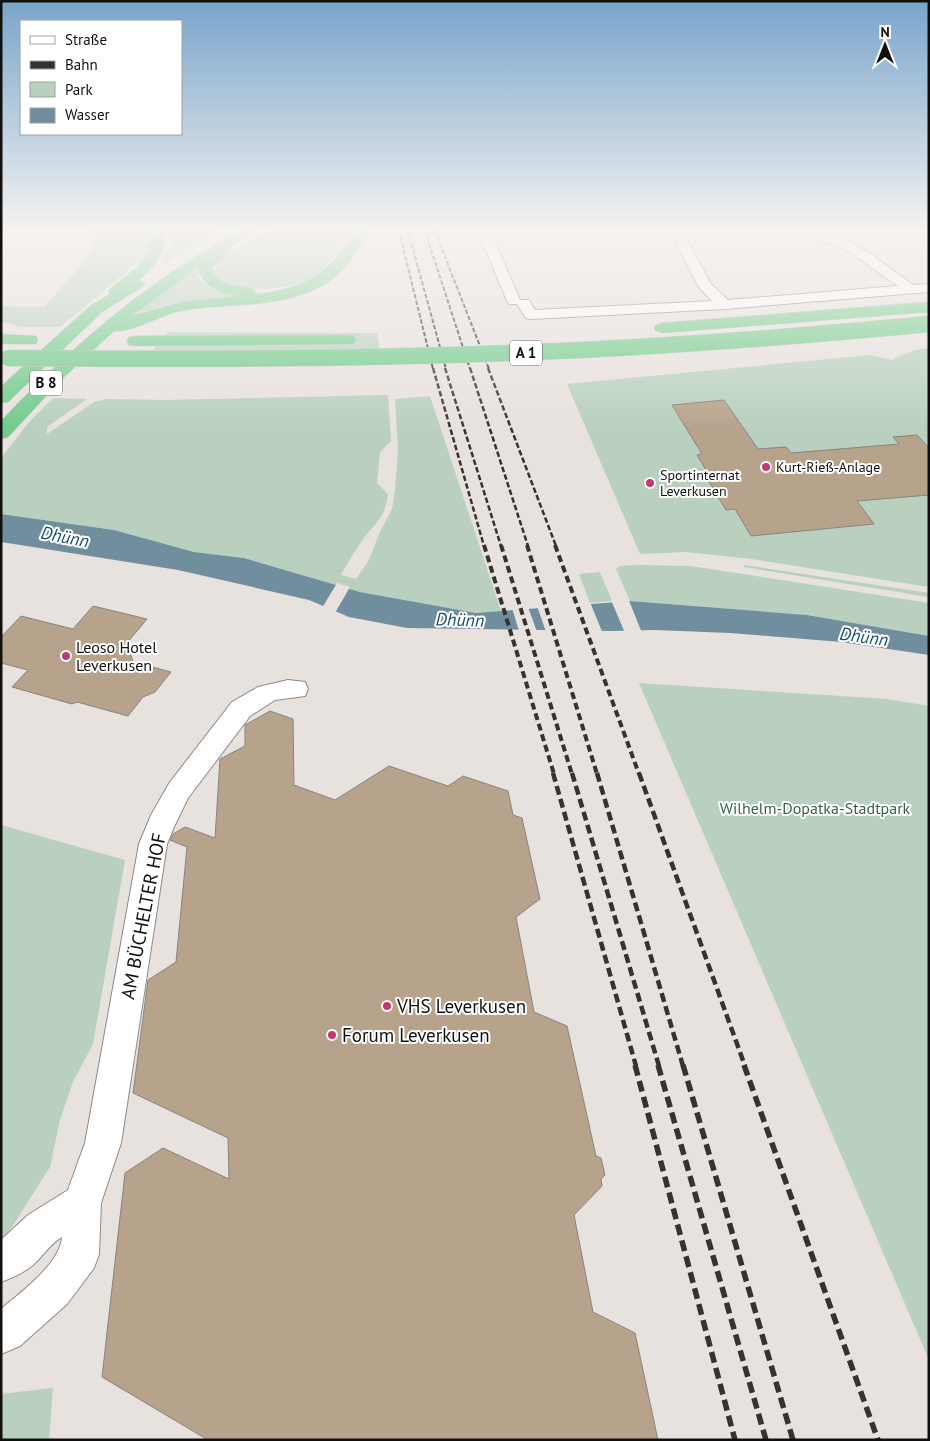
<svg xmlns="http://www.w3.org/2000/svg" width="930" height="1441" viewBox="0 0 930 1441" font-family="'PT Sans',sans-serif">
  <rect width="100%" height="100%" fill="#e8e2de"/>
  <path fill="#b8d0bd" d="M88 231H142L147 234 149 247 142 259 60 327H19L13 324 1 323V306L44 307 86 260 97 237Z
    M167 231H221L162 263C169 251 174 243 167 231Z
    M267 231H350C340 247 328 267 311 278 291 291 227 296 214 272L220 258Z
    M202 264 198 276C207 292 223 293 240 295V298L175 303 126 317Z
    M167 332 377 333 380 350 142 365Z
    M929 348V587L751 559 685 552 640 554 567 384 870 355 892 360 914 350Z
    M388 395 391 441 380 452 377 483 388 494C385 517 377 521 364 538 355 550 348 563 341 575L356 579 369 560 379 534 392 509 395 491 398 450 395 401 396 399 430 396 501 611 476 613 360 592 244 558 194 552 114 530 1 514V458L30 421 53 398 87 399 47 427V434L94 402 106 399 164 400Z
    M635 565 691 566 929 603V636L807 615 630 601 616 569 620 566Z
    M744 565 929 593V597L744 567Z
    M600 572 612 601 590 603 579 574Z
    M639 683 887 699 929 706V1360Z
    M1 825 125 860 93 1044 73 1082 60 1120 50 1167 5 1238 1 1239Z
    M53 1388 49 1440H1V1394Z"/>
  <path fill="#718e9f" d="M1 514 114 530 194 552 244 558 360 592 476 613 630 601 807 615 929 636V655L841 642 730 633 655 630 611 631 407 628 349 617 309 600 178 570 1 542Z"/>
  <path fill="#e8e2de" d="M337 583 350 587 335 613 322 608Z
    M628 598 642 633H625L611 600Z
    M590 602 603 634 546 632 537 606Z
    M528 607 537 632 519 631 512 608Z"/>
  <path fill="#b7a28b" stroke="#888480" d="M724 400 758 449 786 447 791 453 899 444 893 437 917 435 929 448V495L857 501 874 524 751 536 735 509 726 510 708 480H712L697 455 702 454 672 405Z
    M93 606 147 619 127 643 133 662 171 672 155 692 143 697 128 716 77 702 72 704 12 687 28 670 1 663V637L21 616 73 629Z
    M270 711 293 719 294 785 335 800 389 766 448 786 463 776 508 791 513 815 522 818 540 899 516 917 534 1012 567 1026 596 1156 601 1158 605 1175 601 1179 602 1186 574 1215 593 1312 635 1333 658 1440H208L102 1377 125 1173 163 1148 229 1179 228 1138 133 1093 148 980 176 962 187 847 170 840 173 834 185 827 215 838 220 759 245 746V725Z"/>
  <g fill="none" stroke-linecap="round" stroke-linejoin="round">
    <g stroke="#8e8985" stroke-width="2">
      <path id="minor" d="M478 231H490L520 300H529L535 310 712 301 698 286 670 231H682L711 284 728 300 898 286 848 251 806 234 804 231H821L844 239 868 252 913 285 929 284V292L724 309 531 319 526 318 517 304H509L507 301Z
        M288 680 305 682 308 689 305 696 275 700 250 716 188 798 174 827 167 844 121 1143 101 1203 99 1254 94 1268 67 1304 20 1346 1 1354V1309C21 1292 60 1264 62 1237 50 1244 43 1256 33 1265 23 1273 12 1278 1 1282V1240L28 1215 68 1190 85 1143 139 844 151 815 170 782 232 702 258 687Z"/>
    </g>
    <g stroke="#c1c1c1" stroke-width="1">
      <path id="highway" d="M149 231H163C169 252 154 267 139 280L145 284 142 287 102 312 8 402 1 403V387L8 380 90 306 110 294 108 291 111 288C129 273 156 258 149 231Z
        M240 231H256L229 248 232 251C227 258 217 261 212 269 219 287 237 285 253 289L256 292 254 294C306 289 328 274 355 231H369C359 247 350 265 335 277 291 312 227 301 176 312 161 316 126 334 114 331L63 378 8 437 1 439V421C72 346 148 280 240 231ZM200 266 198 269C204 289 221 293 240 296L182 302 131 316Z
        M929 302V312L662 333 656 331 654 328 656 325 662 323Z
        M1 334 36 336 38 340 36 344H1Z
        M348 335 354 336 356 340 354 344 135 346 129 345 127 341 129 337 135 336Z"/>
    </g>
    <use href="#minor" fill="#fff" fill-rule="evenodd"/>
    <use href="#highway" fill="#71cb8b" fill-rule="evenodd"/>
    <path stroke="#353231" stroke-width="2" stroke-dasharray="4.5 2" stroke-linecap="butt" d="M399 231 433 369
      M408 231 446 369
      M425 231 470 369
      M435 231 489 369"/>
    <path stroke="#353231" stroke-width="2.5" stroke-dasharray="5.5 2.5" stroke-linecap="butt" d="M433 368 484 546
      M445 368 501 546
      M470 368 528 546
      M488 368 556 546"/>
    <path stroke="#353231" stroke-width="4" stroke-dasharray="7 4" stroke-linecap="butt" d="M484 545 554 774
      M501 545 572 774
      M527 545 597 774
      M555 545 639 774"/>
    <path stroke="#353231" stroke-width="4.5" stroke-dasharray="9 4.5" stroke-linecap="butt" d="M553 773 636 1066
      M572 773 659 1066
      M597 773 683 1066
      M639 773 745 1066"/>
    <path stroke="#353231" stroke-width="5.5" stroke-dasharray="11 5.5" stroke-linecap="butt" d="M635 1065 735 1440
      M658 1065 766 1440
      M683 1065 793 1440
      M744 1065 878 1440"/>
    <g stroke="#c1c1c1" stroke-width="17" stroke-linecap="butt">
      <path id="highway-bridge" d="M8 358C200 360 391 359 582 350 698 344 814 335 929 324"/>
    </g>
    <use href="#highway-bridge" stroke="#71cb8b" stroke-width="16"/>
  </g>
  <linearGradient id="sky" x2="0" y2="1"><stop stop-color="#78a5cb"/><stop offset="0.53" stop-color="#f5f2f0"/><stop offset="1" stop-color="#f5f2f0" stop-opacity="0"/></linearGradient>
  <rect width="930" height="432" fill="url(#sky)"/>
  <g fill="#c33974" stroke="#fff" stroke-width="2">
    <circle cx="766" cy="467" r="5"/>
    <circle cx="650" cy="483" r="5"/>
    <circle cx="66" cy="656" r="5"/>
    <circle cx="387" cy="1006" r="5"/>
    <circle cx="332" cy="1035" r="5"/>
  </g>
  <g text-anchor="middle" stroke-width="4" stroke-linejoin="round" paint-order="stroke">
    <g font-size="14" fill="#12100f" stroke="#fff" text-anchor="start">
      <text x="776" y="472">Kurt-Rieß-Anlage</text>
      <text x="660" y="480">Sportinternat<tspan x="660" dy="16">Leverkusen</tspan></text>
    </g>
    <g fill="#fff" stroke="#595857" stroke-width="1">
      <rect x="510" y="340.5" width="32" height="25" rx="4"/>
      <rect x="30" y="370.5" width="32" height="25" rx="4"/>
    </g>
    <g font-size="15" font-weight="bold" fill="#12100f">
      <text x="526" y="358">A 1</text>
      <text x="46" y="388">B 8</text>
    </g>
    <g font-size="16" fill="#12100f" stroke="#fff" text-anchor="start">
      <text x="76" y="653">Leoso Hotel<tspan x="76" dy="18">Leverkusen</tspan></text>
    </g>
    <g font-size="16" fill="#386344" stroke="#fff">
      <text x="815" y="814">Wilhelm-Dopatka-Stadtpark</text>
    </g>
    <g font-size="18" font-style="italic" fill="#194f69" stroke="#fff">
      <text transform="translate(65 537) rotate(11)" y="6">Dhünn</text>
      <text transform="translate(460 620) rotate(2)" y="6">Dhünn</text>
      <text transform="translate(864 637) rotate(8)" y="6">Dhünn</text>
    </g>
    <g font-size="19" fill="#12100f" stroke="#fff">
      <text transform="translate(143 916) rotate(-79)" y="7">AM BÜCHELTER HOF</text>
    </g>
    <g font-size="19" fill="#12100f" stroke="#fff" text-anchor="start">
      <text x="397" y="1013">VHS Leverkusen</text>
      <text x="342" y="1042">Forum Leverkusen</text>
    </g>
  </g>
  <rect width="930" height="1441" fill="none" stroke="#12100f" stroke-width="5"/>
  <rect x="20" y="20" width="162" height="115" fill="#ffffff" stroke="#a09f9f"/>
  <rect x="30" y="36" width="25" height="8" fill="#ffffff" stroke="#a09f9f"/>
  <text x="65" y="45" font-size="15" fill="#12100f">Straße</text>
  <rect x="30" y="61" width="25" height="8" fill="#353231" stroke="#a09f9f"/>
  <text x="65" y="70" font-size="15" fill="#12100f">Bahn</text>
  <rect x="30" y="82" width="25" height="15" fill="#b8d0bd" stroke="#a09f9f"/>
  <text x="65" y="95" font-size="15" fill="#12100f">Park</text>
  <rect x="30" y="108" width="25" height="15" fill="#718e9f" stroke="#a09f9f"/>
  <text x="65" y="120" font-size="15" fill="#12100f">Wasser</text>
  <g transform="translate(885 45)" stroke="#ffffff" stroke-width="4" paint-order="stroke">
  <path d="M0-4L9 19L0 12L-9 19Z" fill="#12100f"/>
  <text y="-8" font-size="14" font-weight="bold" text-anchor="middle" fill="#12100f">N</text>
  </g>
</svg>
